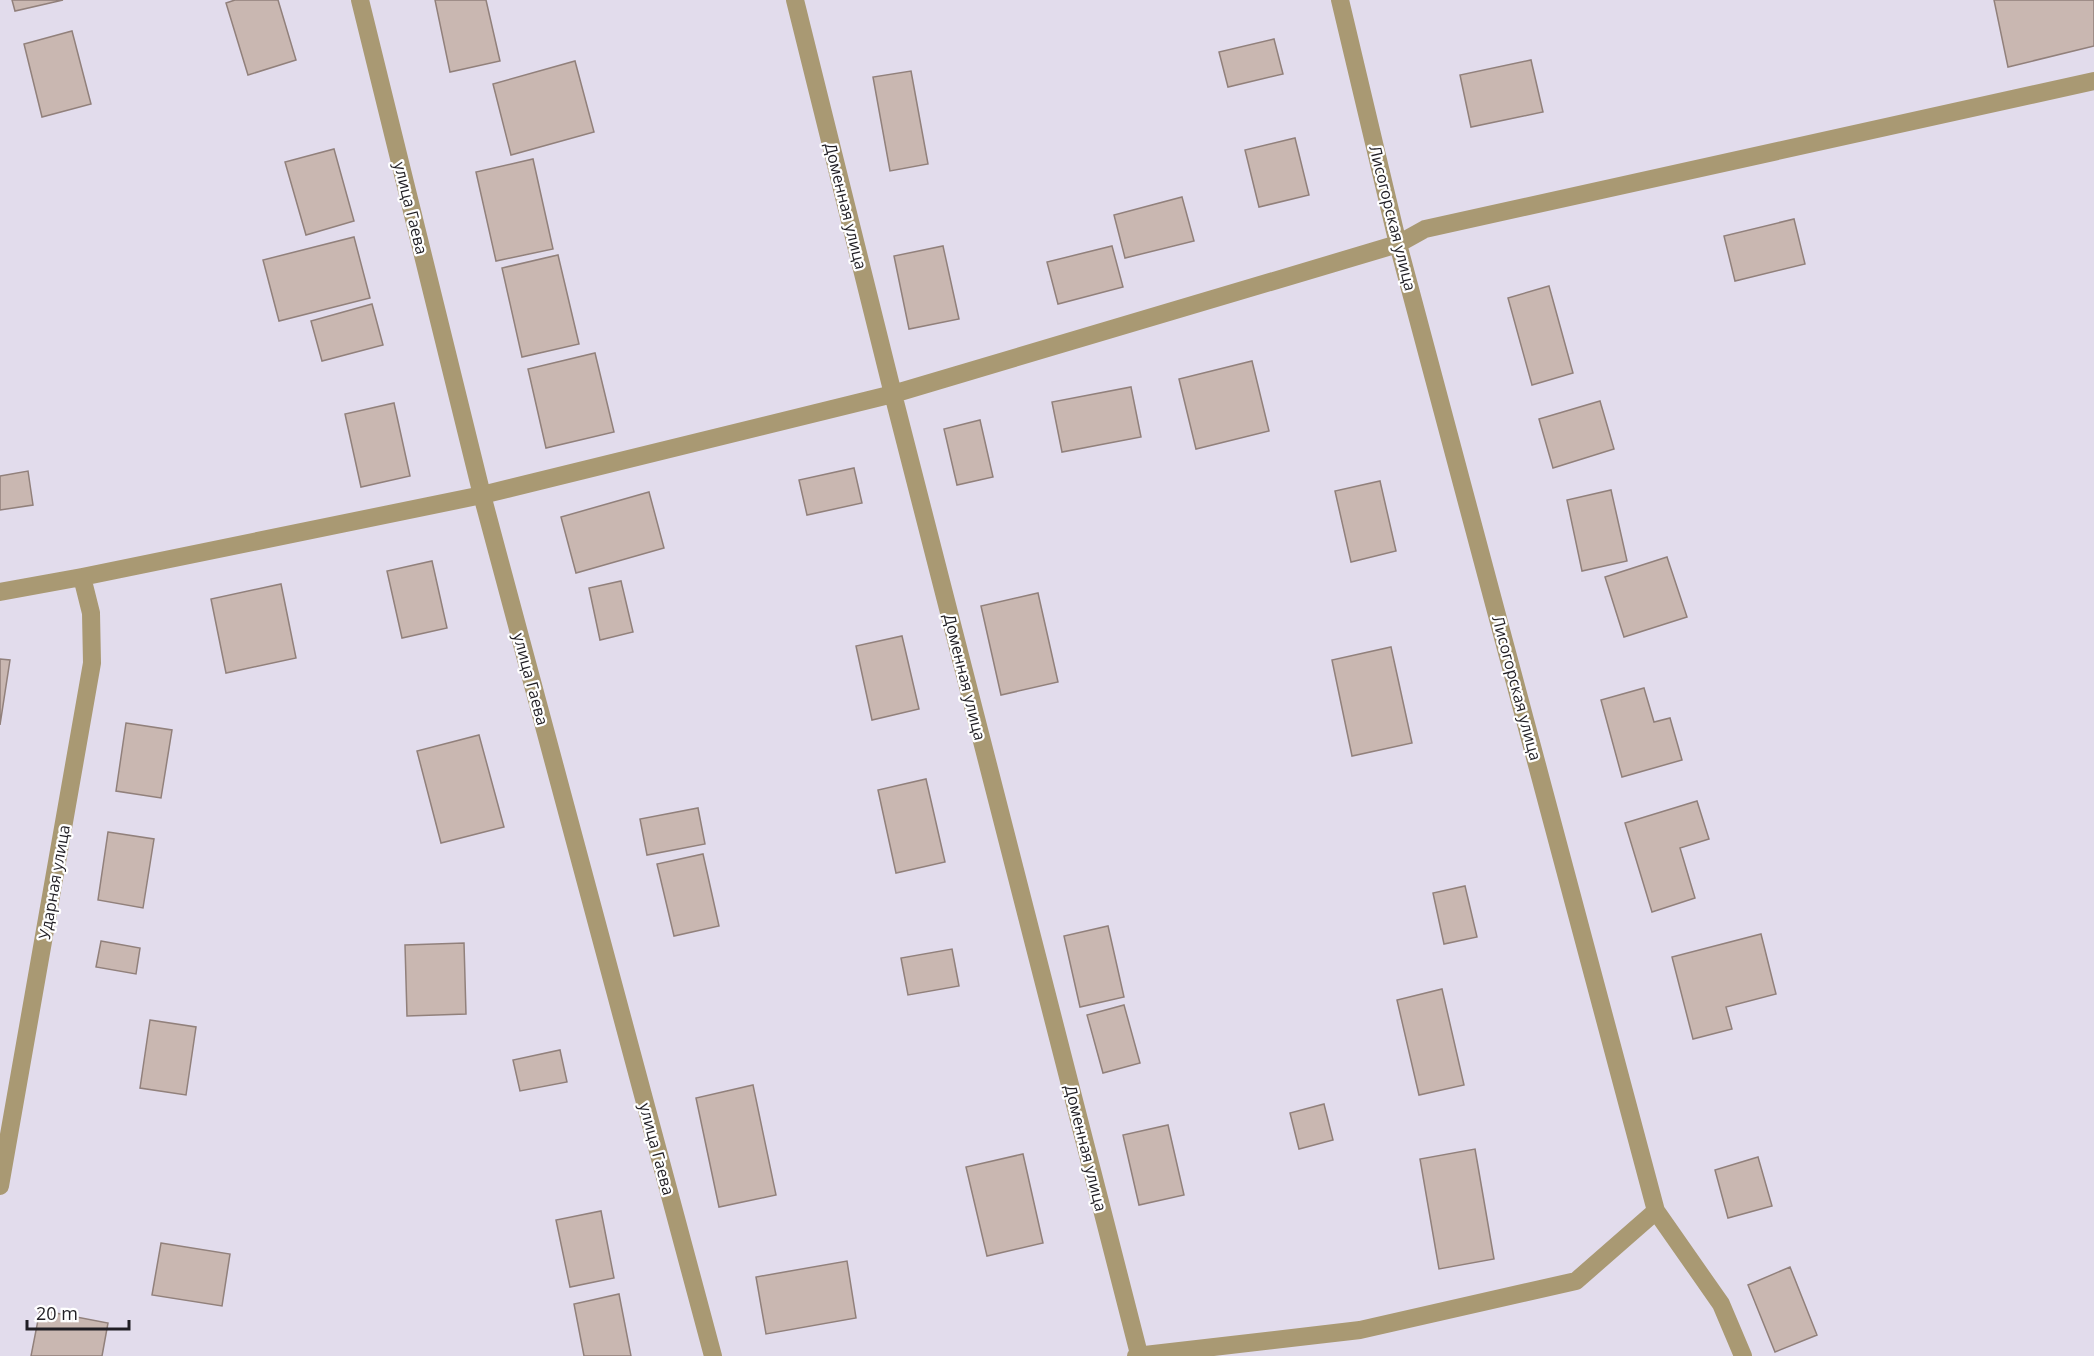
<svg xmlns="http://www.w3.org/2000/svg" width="2094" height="1356" viewBox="0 0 2094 1356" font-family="'Open Sans',sans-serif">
  <rect width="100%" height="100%" fill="#e2dcec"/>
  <path fill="#c9b7b1" stroke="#91807b" stroke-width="1.5" d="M12 0H63L15 11Z
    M235 0H278L296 60 248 75 226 3Z
    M435 0H486L500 61 450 72Z
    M1994 0H2094V46L2008 67Z
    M72 31 91 104 42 117 24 44Z
    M1274 39 1283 74 1228 87 1219 52Z
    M1531 60 1543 112 1471 127 1460 75Z
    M575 61 594 132 511 155 493 84Z
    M911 71 928 164 890 171 873 77Z
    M1295 138 1309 195 1259 207 1245 150Z
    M334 149 354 221 306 235 285 162Z
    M533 159 553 249 496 261 476 172Z
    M1182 197 1194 241 1125 258 1114 215Z
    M1794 219 1805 264 1735 281 1724 236Z
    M354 237 370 298 279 321 263 260Z
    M943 246 959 319 909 329 894 256Z
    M1112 246 1123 287 1058 304 1047 262Z
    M558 255 579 344 522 357 502 268Z
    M1549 286 1573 373 1532 385 1508 298Z
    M372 304 383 345 322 361 311 321Z
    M595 353 614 432 546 448 528 369Z
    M1252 361 1269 431 1196 449 1179 379Z
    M1131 387 1141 437 1062 452 1052 402Z
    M1600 401 1614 449 1553 468 1539 419Z
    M394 403 410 476 361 487 345 414Z
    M980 420 993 477 957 485 944 429Z
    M854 468 862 503 807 515 799 480Z
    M28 471 33 505 0 510V476Z
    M1380 481 1396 551 1351 562 1335 491Z
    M1611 490 1627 561 1582 571 1567 500Z
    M649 492 664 548 576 573 561 517Z
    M1667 557 1687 617 1624 637 1605 577Z
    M432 561 447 628 402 638 387 571Z
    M621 581 633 632 600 640 589 588Z
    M281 584 296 658 226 673 211 599Z
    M1038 593 1058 682 1001 695 981 606Z
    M902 636 919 709 872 720 856 646Z
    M1391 647 1412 743 1352 756 1332 660Z
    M0 659 10 660 0 725Z
    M1644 688 1654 722 1670 718 1682 760 1622 777 1601 700Z
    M126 723 172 730 161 798 116 791Z
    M479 735 504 827 441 843 417 751Z
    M926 779 945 862 896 873 878 790Z
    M1697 801 1709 839 1680 848 1695 898 1652 912 1625 823Z
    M698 808 705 844 647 855 640 819Z
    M108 832 154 839 143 908 98 900Z
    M703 854 719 926 674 936 657 864Z
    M1465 886 1477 937 1444 944 1433 893Z
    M1108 926 1124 997 1080 1007 1064 936Z
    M1761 934 1776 994 1726 1007 1732 1029 1693 1039 1672 957Z
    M101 941 140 948 136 974 96 967Z
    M464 943 466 1014 407 1016 405 945Z
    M952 949 959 986 908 995 901 958Z
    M1442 989 1464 1085 1419 1095 1397 1000Z
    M1124 1005 1140 1063 1103 1073 1087 1015Z
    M150 1020 196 1027 186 1095 140 1088Z
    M560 1050 567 1082 520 1091 513 1060Z
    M753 1085 776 1195 719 1207 696 1098Z
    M1324 1104 1333 1140 1299 1149 1290 1113Z
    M1168 1125 1184 1195 1139 1205 1123 1135Z
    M1475 1149 1494 1259 1439 1269 1420 1159Z
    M1023 1154 1043 1243 987 1256 966 1167Z
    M1758 1157 1772 1206 1728 1218 1715 1170Z
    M601 1211 614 1278 570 1287 556 1220Z
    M161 1243 230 1254 222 1306 152 1295Z
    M847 1261 856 1318 766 1334 756 1277Z
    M1790 1267 1817 1335 1775 1352 1748 1285Z
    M619 1294 631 1356H584L574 1304Z
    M40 1310 108 1323 102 1356H31Z"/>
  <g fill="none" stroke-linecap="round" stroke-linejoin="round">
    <path stroke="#a99973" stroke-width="18" d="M360 0 482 495 713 1356
      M795 0 893 394 1139 1354
      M1340 0 1398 244 1656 1211 1721 1304 1743 1356
      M0 592 82 577 482 495 893 394 1398 244 1425 229 2094 81
      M0 1186 92 663 91 613 82 577
      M1136 1356 1360 1330 1576 1281 1656 1211"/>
  </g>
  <g text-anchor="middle" stroke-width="4.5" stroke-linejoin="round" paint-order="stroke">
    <g font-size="16" fill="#201e24" stroke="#fff">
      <text transform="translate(846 206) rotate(76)" y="6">Доменная улица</text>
      <text transform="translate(411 208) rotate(76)" y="6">улица Гаева</text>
      <text transform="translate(1393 218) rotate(76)" y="6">Лисогорская улица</text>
      <text transform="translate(965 677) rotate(76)" y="6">Доменная улица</text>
      <text transform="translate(531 679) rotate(75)" y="6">улица Гаева</text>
      <text transform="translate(1517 688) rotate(75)" y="6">Лисогорская улица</text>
      <text transform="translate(54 882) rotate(-80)" y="6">Ударная улица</text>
      <text transform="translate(1086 1148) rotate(76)" y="6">Доменная улица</text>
      <text transform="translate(657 1149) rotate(75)" y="6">улица Гаева</text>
    </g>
  </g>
  <path d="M27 1320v9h102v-9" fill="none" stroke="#201e24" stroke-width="3"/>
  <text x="36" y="1320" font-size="18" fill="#201e24" stroke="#ffffff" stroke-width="4.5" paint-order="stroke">20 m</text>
</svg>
